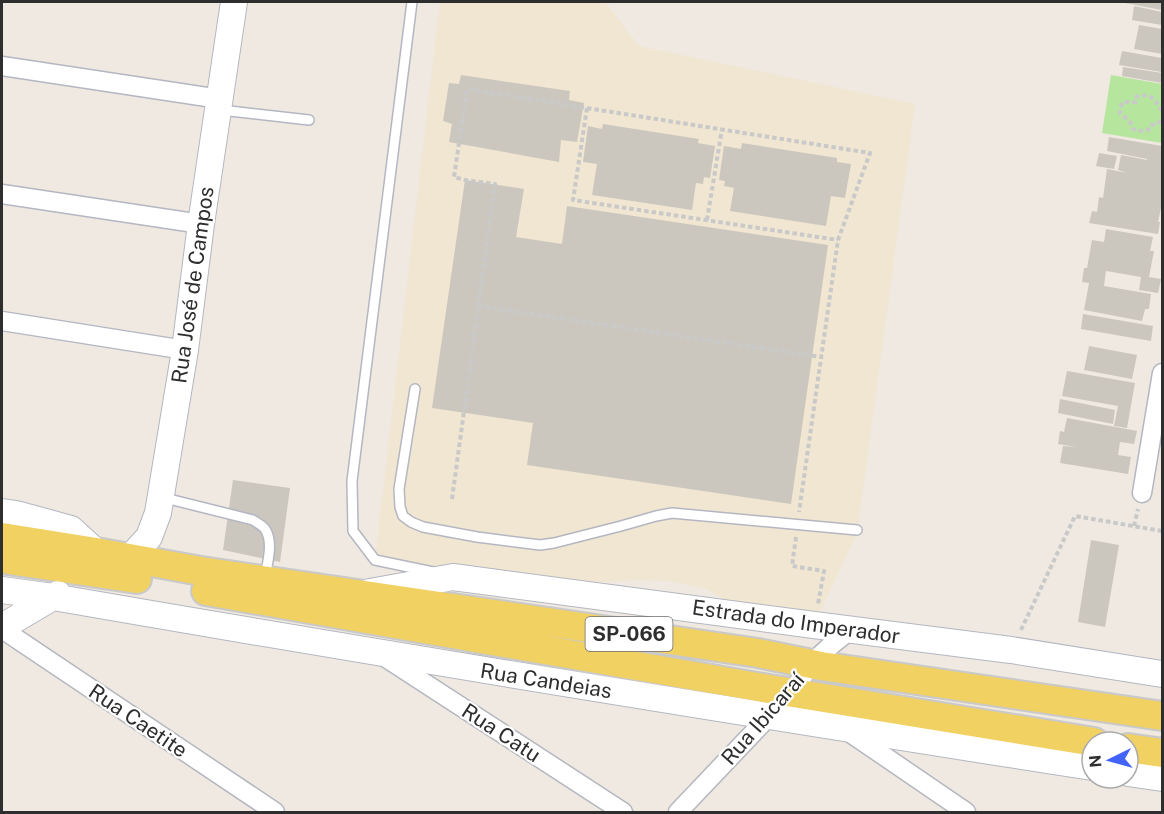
<svg xmlns="http://www.w3.org/2000/svg" width="1164" height="814" viewBox="0 0 1164 814" font-family="'Public Sans',sans-serif">
  <rect width="100%" height="100%" fill="#efe9e1"/>
  <path fill="#f0e6d1" d="M440 2H605L639 46 915 104 857 533 814 625 753 617 707 589 670 581 639 580 595 582 559 590 375 560Z"/>
  <path fill="#b6e59e" d="M1111 75 1162 84V143L1102 133Z"/>
  <path fill="#cbc7bf" d="M1126 2H1162V10L1125 3Z
    M1134 6 1162 12V25L1132 20Z
    M1139 25 1162 29V54L1134 49Z
    M1122 51 1162 58V72L1119 65Z
    M1123 67 1162 73V83L1122 76Z
    M461 75 570 91 569 100 584 103 577 142 561 140 559 162 449 142 452 124 443 121 449 83 459 84Z
    M603 124 699 139 698 143 715 146 710 178 704 177 703 184 696 183 692 210 592 195 597 164 583 162 588 126 602 129Z
    M1109 137 1162 146V208H1161L1158 222H1160L1158 234 1089 223 1092 211 1097 212 1099 197 1103 198 1107 169 1127 173 1118 170 1121 155 1147 160V159L1107 151Z
    M742 143 837 158V162L851 164 845 198 831 196 826 226 730 211 734 188 724 186 725 181 719 180 724 146 741 149Z
    M1099 153 1117 156 1114 169 1096 166Z
    M465 180 524 189 516 237 562 244 567 206 828 245 791 504 527 465 533 423 432 408Z
    M1106 229 1153 237 1150 251H1154L1149 277 1161 279 1158 293 1139 290 1141 277 1106 271 1104 286 1151 294 1149 309H1145L1142 321 1084 310 1089 283 1082 282 1084 268H1087L1092 240 1104 242Z
    M1083 314 1153 326 1151 341 1081 329Z
    M1089 346 1137 355 1132 379 1084 370Z
    M1067 371 1135 383 1127 428 1114 426 1118 406 1062 396Z
    M1060 399 1115 410 1113 424 1058 413Z
    M1067 418 1137 431 1134 444 1120 442 1118 455 1131 457 1128 474 1060 463 1063 446 1076 447 1058 444 1060 431 1064 432Z
    M233 480 290 488 280 562 223 550Z
    M1091 540 1119 545 1105 627 1078 622Z"/>
  <g fill="none" stroke-linecap="round" stroke-linejoin="round">
    <g stroke="#b4b7c1" stroke-width="12">
      <path id="lane" d="M412 2 352 481 353 531 375 560 433 572
        M221 110 309 120
        M415 389 399 489 400 507 403 516 411 522 423 527 477 537 540 545 554 543 621 526 656 516 672 513 857 530
        M161 497 253 520C257 523 262 525 265 529 274 542 267 564 265 578"/>
    </g>
    <g stroke="#b4b7c1" stroke-width="21">
      <path id="street" d="M2 66 220 99
        M2 194 201 224
        M2 321 185 350
        M1142 493 1162 373
        M2 629 275 812
        M383 656 623 812
        M846 730 966 812
        M678 812 792 692 811 664 829 647 850 630"/>
    </g>
    <g stroke="#b4b7c1" stroke-width="28">
      <path id="secondary" d="M2 512 16 514 71 529 96 552
        M115 565 129 559 149 537 158 513 185 350 201 224 234 2
        M2 590 53 597C399 657 745 713 1092 767
        M370 592 453 577 814 625 1011 650 1162 674
        M2 627 58 594
        M1128 773 1162 778"/>
    </g>
    <g stroke="#c9c9c9" stroke-width="32">
      <path id="primary" d="M2 537 96 552 201 571 758 653 821 666 1162 716
        M2 559 137 579
        M206 591 769 689 1094 742
        M1128 748 1162 753"/>
    </g>
    <path stroke="#c9c9c9" stroke-width="4" stroke-dasharray="4.5 3" stroke-linecap="butt" d="M587 108 573 200 838 240
      M1162 111C1156 100 1150 92 1136 97V102H1123L1120 108V113L1130 122 1133 129 1138 131 1148 130 1151 125 1158 124 1162 118
      M707 220 722 129
      M478 306 822 357
      M452 499 495 184 465 180 454 177 467 89 870 153 838 240 799 512
      M1134 526 1138 509
      M796 537 792 566 824 571 818 604
      M1021 630 1075 516 1162 531"/>
    <use href="#lane" stroke="#fff" stroke-width="9"/>
    <use href="#street" stroke="#fff" stroke-width="18"/>
    <use href="#secondary" stroke="#fff" stroke-width="26"/>
    <use href="#primary" stroke="#f2d163" stroke-width="28"/>
  </g>
  <g text-anchor="middle" stroke-width="4.5" stroke-linejoin="round" paint-order="stroke">
    <rect fill="#fff" stroke="#6d6d6d" stroke-width="1.5" x="585.5" y="617" width="87" height="34" rx="4.5"/>
    <g font-size="20" font-weight="bold" fill="#2e2e2e">
      <text x="629" y="641">SP-066</text>
    </g>
    <g font-size="21" fill="#2e2e2e" stroke="#fff">
      <text transform="translate(193 285) rotate(-82)" y="7">Rua José de Campos</text>
      <text transform="translate(796 622) rotate(8)" y="7">Estrada do Imperador</text>
      <text transform="translate(546 681) rotate(9)" y="7">Rua Candeias</text>
      <text transform="translate(763 719) rotate(-49)" y="7">Rua Ibicaraí</text>
      <text transform="translate(138 721) rotate(34)" y="7">Rua Caetite</text>
      <text transform="translate(501 733) rotate(33)" y="7">Rua Catu</text>
    </g>
  </g>
  <rect width="1164" height="814" fill="none" stroke="#2e2e2e" stroke-width="6"/>
  <g transform="translate(1110 760) rotate(265)"><circle r="28" fill="#ffffff" stroke="#ababab" stroke-width="1.5"/>
  <path d="M0-4.5L10 22L0 15L-10 22Z" fill="#4264fb"/>
  <text y="-9" font-size="16" font-weight="bold" text-anchor="middle" fill="#2e2e2e">N</text>
  </g>
</svg>
